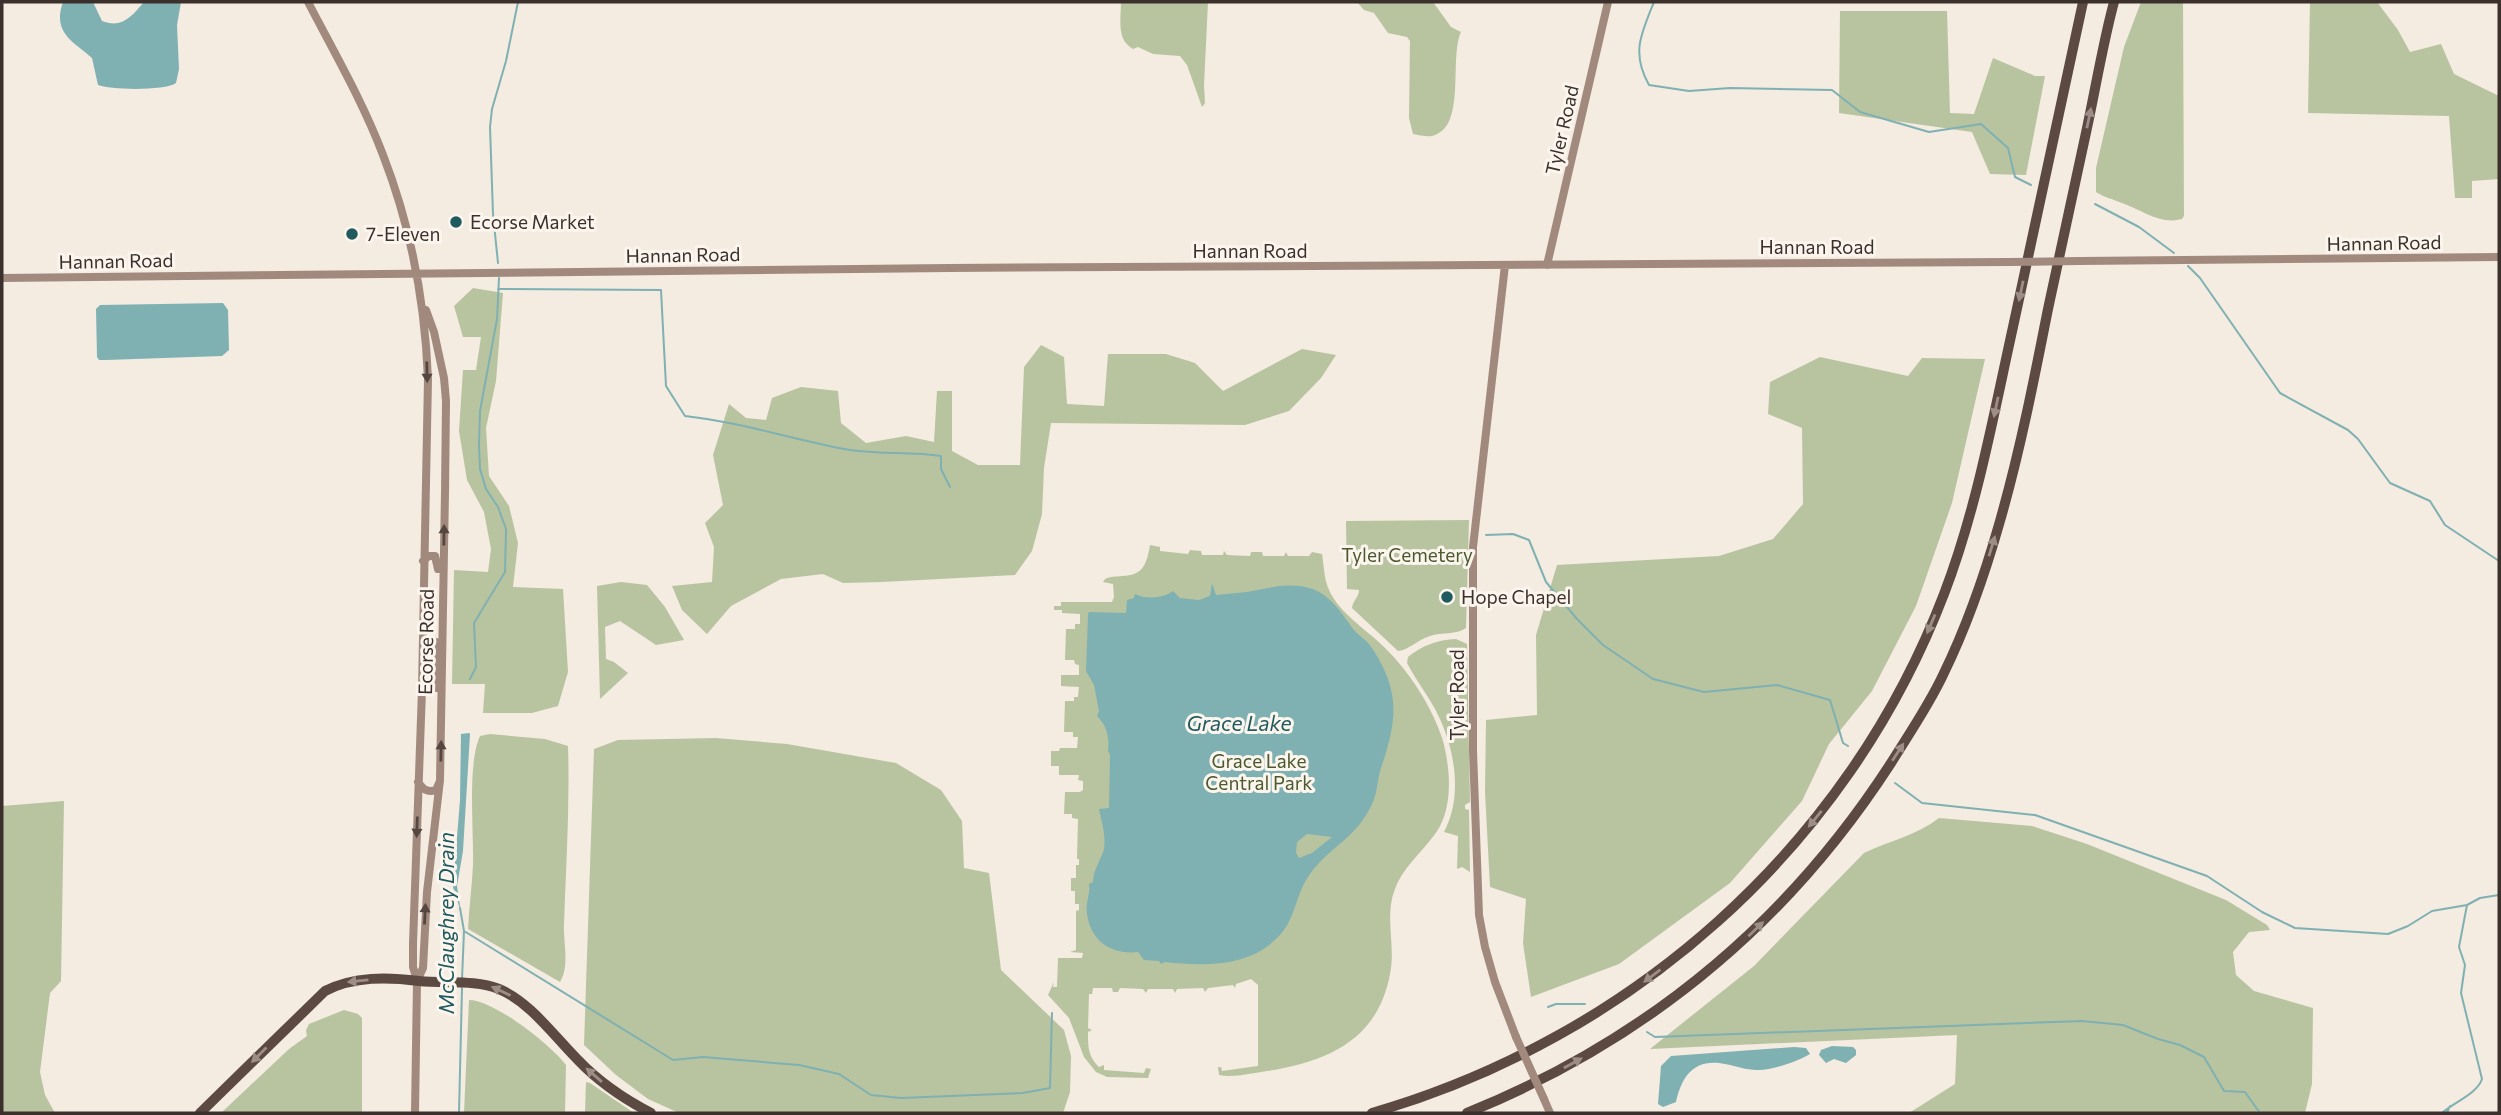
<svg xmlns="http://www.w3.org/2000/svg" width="2501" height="1115" viewBox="0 0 2501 1115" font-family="Commissioner,sans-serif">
  <rect width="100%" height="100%" fill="#f4ebe1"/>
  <path fill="#b8c4a0" d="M1121 2H1208L1204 85 1205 103 1202 107 1187 65 1180 56 1153 54 1138 47 1133 49C1116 40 1121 18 1121 2Z
    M1357 2H1433L1451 27 1461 32C1449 58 1466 124 1435 135 1429 138 1420 135 1413 134L1409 118 1410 41 1407 37 1388 33 1374 13 1364 10Z
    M2141 2H2183L2184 216 2182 219C2160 225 2142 210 2122 203 2113 199 2105 198 2096 192V168L2124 47Z
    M2310 2H2377L2398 30 2410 52 2441 44 2454 74 2499 96V179L2472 181V198H2455L2449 116 2308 113Z
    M1840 11H1947L1950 113 1974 114 1993 58 2035 76H2045L2026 175 1990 174 1972 132 1839 113Z
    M473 288 503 293 496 381 486 428 489 476 509 506 518 543 513 587 563 589 568 672 558 706 532 713H483L485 684H452L454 570 488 572 491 549 484 512 467 480 459 431 463 370H476L481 337H463L454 306Z
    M1041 345 1064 357 1067 404 1104 406 1108 354H1166L1195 363 1223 391 1302 349 1336 355 1321 378 1289 411 1245 425 1051 423 1044 468 1042 514 1032 551 1015 575 882 582 843 583 823 574 781 579 731 606 707 634 682 610 672 586 712 582 714 547 705 523 723 505 713 455 729 404 746 418 766 420 772 398 801 387 838 391 841 423 866 443 906 436 934 442 937 391H952V451L978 465H1020L1024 367Z
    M1820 357 1908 376 1922 358 1985 359 1952 503 1916 606 1872 691 1829 744 1802 801 1730 883 1619 964 1531 997 1523 943 1526 899 1490 887 1485 792 1486 720 1537 715 1536 635 1557 565 1719 556 1773 539 1803 504 1802 428 1768 414 1770 382Z
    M1469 520 1466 628C1456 635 1442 632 1430 636 1419 639 1409 650 1398 651L1352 608C1353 600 1359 597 1359 590L1347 589 1346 521Z
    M1150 545 1160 547V551L1188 554 1190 550 1201 551 1202 555H1223L1224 551 1227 555 1250 556 1251 552H1262L1263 556H1284L1286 552 1288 556H1309L1312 552 1322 554C1324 566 1324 579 1329 590 1340 614 1366 629 1384 647 1409 671 1433 708 1443 741 1451 772 1454 812 1432 838 1419 855 1402 869 1395 889 1384 916 1396 946 1390 974 1378 1040 1327 1062 1267 1071 1252 1073 1234 1078 1219 1075L1218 1067H1221L1222 1071 1258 1066V985L1251 979 1236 984 1235 988 1233 985 1208 988 1205 992 1203 988 1177 989 1175 993 1173 989H1148L1146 993 1143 989 1120 988 1118 992H1113L1112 988H1093L1092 994H1089L1088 1028 1092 1030 1088 1032C1088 1047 1088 1056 1099 1067L1104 1065V1070L1144 1073 1146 1068 1151 1069 1148 1078 1107 1077 1096 1072 1084 1057 1069 1018 1048 995 1054 982 1053 987H1057L1058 958H1082L1083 953 1070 952 1076 950V911L1079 910V904H1075V891H1071V878H1076V865H1079V859H1077L1078 819 1072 818V814H1064L1065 792H1080L1083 790V781L1078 780 1079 775H1059V766H1051V751H1059L1060 748H1077L1078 737H1073V732H1064L1065 701H1074V697H1078L1079 687 1061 686V675H1079V665L1075 664 1074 660H1065L1066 629H1075V624H1080V614L1062 613V610H1054V606H1061V602H1112L1114 597 1113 584 1103 582 1105 579C1111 576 1115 577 1122 576 1144 576 1147 562 1150 545Z
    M621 582 647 585 665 607 684 640 656 645 620 621 605 627 606 659 614 662 628 673 600 699 597 586Z
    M1456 639 1467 644 1470 802 1465 805V809L1469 810 1470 872 1462 867 1457 869 1458 836 1444 832C1463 797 1455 749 1438 715 1429 696 1416 681 1407 663L1408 657C1423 645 1437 640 1456 639Z
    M490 734 545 739 568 746C570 805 566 865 564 924 563 942 570 966 560 982L468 929C469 908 472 886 473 865 474 830 467 765 480 736Z
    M716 738 787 744 896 763 941 790 962 821 964 868 989 873 1001 970 1064 1030 1071 1056 1070 1092 1063 1113H679L648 1099 616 1075 584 1045 594 749 618 740Z
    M64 801 61 981 50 993 40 1072 45 1095 55 1113H2V806Z
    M1939 818 2032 826 2087 844 2226 900 2267 925 2270 930 2249 932 2233 952 2236 975 2254 991 2313 1008 2312 1084 2305 1113H1909L1955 1084 1957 1035 1650 1049 1754 966 1864 853C1889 841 1917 835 1939 818Z
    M469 1000C494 1000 551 1045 566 1065L565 1113H464Z
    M344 1010 358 1014 362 1018V1113H221L289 1049 307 1036 306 1030 309 1024Z
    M586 1082 590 1083 634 1113H585Z"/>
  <path fill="#7fb0b2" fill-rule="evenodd" d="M63 2H93L102 21C122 29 132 16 144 2H181L177 25 179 69 176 83C165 91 110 90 98 85L92 58C73 41 52 33 63 2Z
    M223 303 228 310 229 350 222 356 106 360H99L97 357 96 309 100 305Z
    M1212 583 1216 595C1226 594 1237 593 1247 592 1270 588 1287 582 1309 588 1329 593 1342 613 1353 629 1359 636 1367 640 1372 648 1401 692 1397 721 1381 768 1377 780 1378 792 1372 804 1356 839 1329 847 1310 874 1298 890 1296 911 1286 927 1259 967 1208 967 1165 962L1161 964 1159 961 1144 960 1138 952C1112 955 1091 942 1087 914 1085 902 1091 893 1089 884L1093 882C1093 870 1101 860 1104 849 1106 836 1102 823 1099 809L1109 808 1110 754 1108 751C1110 738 1106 724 1097 716L1099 711 1094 685 1086 671 1088 614 1089 612 1126 613 1127 600 1134 598 1135 594C1146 600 1164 598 1173 591L1180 598 1199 600 1210 596ZM1307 834 1332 837 1312 853 1299 858 1296 853 1297 842Z
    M469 733 470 734 463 851 457 886 461 912 453 887 460 800 461 734Z
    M1832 1046 1853 1047 1856 1050V1055L1846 1063 1834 1059 1826 1063 1819 1055 1821 1050Z
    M1794 1047 1806 1048 1810 1054C1799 1061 1770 1071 1757 1070 1746 1070 1736 1066 1725 1064 1695 1058 1682 1075 1676 1102L1663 1107 1658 1104 1661 1066 1671 1056Z"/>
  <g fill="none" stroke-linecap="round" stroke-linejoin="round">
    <path stroke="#7fb0b2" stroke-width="2" d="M1654 2C1641 34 1631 53 1649 85L1689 91 1730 88 1832 90 1860 112 1929 132 1981 124 2008 148 2015 177 2031 185
      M2095 204 2139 227 2174 253
      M498 263 493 214 490 127 492 109 506 61 518 2
      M2188 266 2200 278 2280 393 2348 430 2358 439 2390 483 2430 501 2445 525 2499 561
      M498 289 661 290 666 386 685 416C739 422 791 439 844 449 876 455 909 451 941 456V469L950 487
      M1486 535 1513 534 1529 540 1546 582 1577 619 1603 645 1653 679 1704 692 1777 685 1830 700 1843 743 1848 746
      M470 679 476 667 474 623 505 572 506 529 498 507 486 489 480 469 479 445 480 411 497 319 499 278
      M1895 783 1922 803 2035 815 2207 876 2262 912 2295 928 2388 934 2408 926 2432 911 2467 905 2480 898 2499 895
      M460 908 464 931 462 979
      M464 931 673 1060 703 1057 799 1065 839 1074 871 1095 901 1098 1023 1093 1050 1088 1052 1013
      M1548 1007 1556 1004H1585
      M1647 1032 1655 1037 2082 1021 2123 1025 2158 1039 2180 1045 2204 1057 2224 1091 2245 1092 2260 1113
      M459 1113 462 988
      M2442 1113C2454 1102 2477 1094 2482 1079L2461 993 2465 965 2459 947 2467 905
      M2447 1113 2450 1106"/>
    <path stroke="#a18a7d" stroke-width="8" d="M308 2C334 52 363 102 383 155 411 227 425 302 428 379L422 690 413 944V967L417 981 415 1113
      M2079 261 2499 257
      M1505 265 1473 547V751L1479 915 1485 947 1495 982 1516 1037
      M1547 265 1608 2
      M2 278 949 268 2008 262
      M423 561 429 556H435L438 569
      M436 688V642
      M418 782C423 789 427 793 436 790L439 783
      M417 981 423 968 427 892 440 780 445 493 446 401 444 378 434 332 426 310
      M1544 1099 1550 1113"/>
    <path stroke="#5c4a42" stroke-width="10" d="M200 1113 325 991C354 976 388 977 419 981 445 984 474 979 499 989 530 1002 554 1036 578 1060 599 1082 624 1099 651 1113
      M1372 1113C1631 1038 1847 848 1944 594 1977 508 1993 417 2013 327 2036 219 2060 110 2083 2
      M1467 1113C1645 1041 1787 924 1891 763 1909 734 1929 705 1943 675 1967 626 1985 574 2000 521 2020 451 2034 380 2048 309 2061 248 2074 188 2087 128 2096 86 2103 43 2114 2"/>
    <path stroke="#a18a7d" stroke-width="8" d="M2008 262 2079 261
      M1516 1037 1544 1099"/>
  </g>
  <defs><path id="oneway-solid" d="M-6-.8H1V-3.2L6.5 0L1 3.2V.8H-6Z" transform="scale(1.75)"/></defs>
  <g fill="#9c8e87">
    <use href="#oneway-solid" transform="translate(2089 118) rotate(-78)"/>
    <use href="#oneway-solid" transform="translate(2021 291) rotate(102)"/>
    <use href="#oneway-solid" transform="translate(1996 407) rotate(102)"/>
    <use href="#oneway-solid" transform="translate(1992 546) rotate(-73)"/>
    <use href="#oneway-solid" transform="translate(1931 624) rotate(113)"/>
    <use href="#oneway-solid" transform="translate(1898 752) rotate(-57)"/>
    <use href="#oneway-solid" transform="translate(1815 819) rotate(129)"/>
    <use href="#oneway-solid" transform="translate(1756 929) rotate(-44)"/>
    <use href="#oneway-solid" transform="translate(1652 976) rotate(143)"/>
    <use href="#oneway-solid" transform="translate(358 981) rotate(174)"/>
    <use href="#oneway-solid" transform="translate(501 991) rotate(-155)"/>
    <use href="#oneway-solid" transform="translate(259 1055) rotate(135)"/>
    <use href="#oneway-solid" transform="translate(1573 1063) rotate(-29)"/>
    <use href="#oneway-solid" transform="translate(594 1075) rotate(-139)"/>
  </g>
  <g fill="#544640">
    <use href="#oneway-solid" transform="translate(427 372) rotate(89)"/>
    <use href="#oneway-solid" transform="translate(444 535) rotate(-89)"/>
    <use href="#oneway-solid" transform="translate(441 751) rotate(-89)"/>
    <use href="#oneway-solid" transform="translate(417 827) rotate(92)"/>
    <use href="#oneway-solid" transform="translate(425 914) rotate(-87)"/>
  </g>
  <g fill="#1f5a5e" stroke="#fbf5ee" stroke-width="2.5">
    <circle cx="456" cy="222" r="7"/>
    <circle cx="352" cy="234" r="7"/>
    <circle cx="1447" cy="597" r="7"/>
  </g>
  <g text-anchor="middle" stroke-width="6" stroke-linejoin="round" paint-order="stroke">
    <g font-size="19" fill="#3b302b" stroke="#fbf5ee">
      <text transform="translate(1562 130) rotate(-77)" y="7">Tyler Road</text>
      <text transform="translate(2384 243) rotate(-1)" y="7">Hannan Road</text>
      <text x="1817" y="254">Hannan Road</text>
      <text x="1250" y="258">Hannan Road</text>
      <text transform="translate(683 255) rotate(-1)" y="7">Hannan Road</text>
      <text transform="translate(116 261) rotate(-1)" y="7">Hannan Road</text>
      <text transform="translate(426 642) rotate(-89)" y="7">Ecorse Road</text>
      <text transform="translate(1457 695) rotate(-90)" y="7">Tyler Road</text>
    </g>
    <g font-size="19" fill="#3b302b" stroke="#fbf5ee" text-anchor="start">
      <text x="470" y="229">Ecorse Market</text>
      <text x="366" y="241">7-Eleven</text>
      <text x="1461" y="604">Hope Chapel</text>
    </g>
    <g font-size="19" fill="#4a5a2e" stroke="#fbf5ee">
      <text x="1407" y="562">Tyler Cemetery</text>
      <text x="1259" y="768">Grace Lake<tspan x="1259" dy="22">Central Park</tspan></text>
    </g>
    <g font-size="21" font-style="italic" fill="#1f5a5e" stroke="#fbf5ee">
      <text x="1239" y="731">Grace Lake</text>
      <text transform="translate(447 923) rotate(-90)" y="7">McClaughrey Drain</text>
    </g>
  </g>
  <rect width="2501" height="1115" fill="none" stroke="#3b302b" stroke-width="7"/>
</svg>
